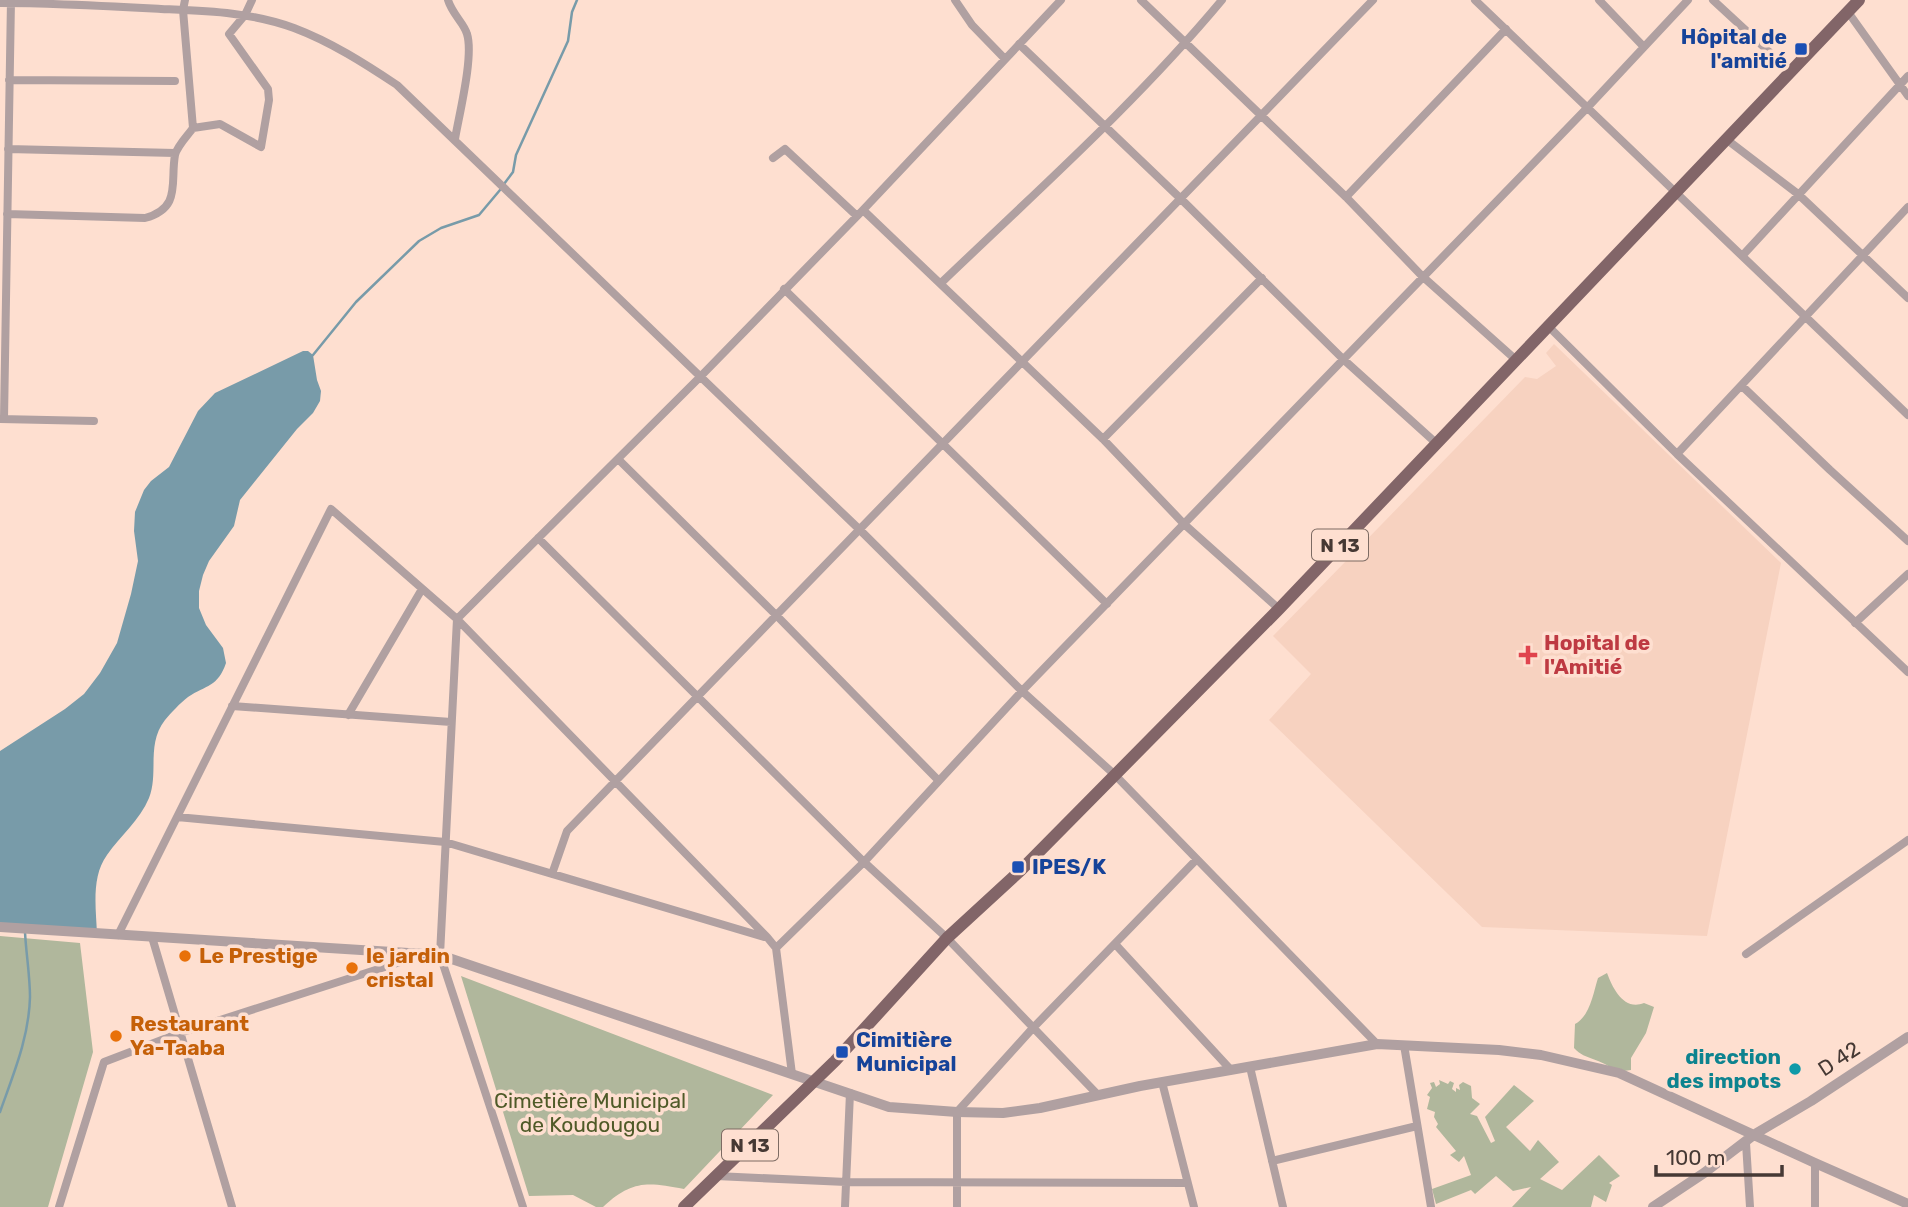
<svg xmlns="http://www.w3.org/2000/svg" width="1908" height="1207" viewBox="0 0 1908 1207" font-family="Rubik,sans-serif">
  <rect width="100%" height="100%" fill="#fedfd0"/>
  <path fill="#f7d2c0" d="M1554 344 1781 563 1707 936 1482 927 1269 720 1311 674 1273 636 1525 377 1537 379 1556 366 1546 353Z"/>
  <path fill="#b0b79c" d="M0 936 80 943 93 1052 48 1207H0Z
    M1607 973C1613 989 1624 1011 1644 1003L1654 1007 1646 1033 1631 1058V1070L1616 1072C1600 1057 1586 1061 1574 1048L1575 1024C1590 1016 1593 994 1598 978Z
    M461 976 773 1095 684 1189C647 1182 632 1180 603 1207H596L573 1195 529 1196Z
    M1439 1080 1448 1084 1450 1081 1454 1083 1452 1089 1456 1092V1088L1460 1090 1459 1085 1463 1082 1471 1086 1472 1098 1480 1104 1470 1114 1477 1116 1491 1143 1495 1141 1485 1117 1514 1085 1534 1101 1506 1127 1530 1151 1538 1140 1559 1162 1540 1179 1562 1190 1599 1155 1620 1176 1609 1183 1612 1185 1606 1202 1594 1195 1591 1207H1512L1531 1187 1513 1191 1496 1176 1475 1194 1471 1190 1436 1204 1432 1189 1471 1175 1464 1156 1459 1162 1450 1155 1456 1151 1436 1127 1438 1124 1434 1117 1435 1112 1427 1109 1430 1097 1427 1095 1432 1088 1430 1083 1434 1082 1436 1087 1440 1084Z"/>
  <path fill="#789ba9" d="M303 351H308L313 355 317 380 321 391 320 401 313 413 297 429 240 500 234 526 209 561 203 575 199 591V608L206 625 223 648 226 663C218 687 206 685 188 697 180 703 171 713 165 720 146 744 159 773 149 798 140 820 120 836 107 855 91 877 96 908 97 934L0 927V751L65 709 84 694 100 673 117 643 131 594 138 561 134 531 135 512 144 490 151 481 169 467 198 411 215 393Z"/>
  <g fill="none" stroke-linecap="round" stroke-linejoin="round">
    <path stroke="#789ba9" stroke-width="2.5" d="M504 184 513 172 516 155 568 41 572 12 577 0
      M313 355 356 302 419 241 441 228 479 215 500 190
      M0 1112C13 1075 29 1038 30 997 30 976 26 953 25 932"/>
    <path stroke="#b0a0a1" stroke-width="8" d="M448 0C452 14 464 23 467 34 474 56 459 115 455 139
      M955 0 972 25 1005 59
      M1141 0 1346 197 1422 276 1515 359
      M1475 0 1908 415
      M1599 0 1643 46
      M1713 0 1791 72
      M0 3C54 3 107 6 161 9 206 11 251 12 294 28 331 42 364 63 397 85L860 530 1022 691 1115 775 1377 1044
      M1848 12 1908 96
      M1019 44 1181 199 1343 359 1436 443
      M9 80 175 81
      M193 128 220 124 261 147 269 100 268 89 229 34 245 15 252 0
      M1726 139 1798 194 1908 298
      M8 149 175 153
      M773 158 785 149 857 216
      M1346 197 1506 29
      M863 210 1103 439 1184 524 1279 609
      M7 214 145 218C182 208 170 182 175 155 177 146 188 135 193 128L183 10 185 0
      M1743 255 1908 76
      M941 283C1037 191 1137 102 1222 0
      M784 289 1107 604
      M1547 325 1677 454 1908 672
      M1742 386 1830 470 1908 541
      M0 419 94 421
      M4 419 11 0
      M1103 439 1262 278
      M1677 454 1908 207
      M618 459 777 616 938 780
      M538 538 864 862 947 938 1098 1095
      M1855 623 1908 574
      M232 706 451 722
      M348 715 422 589
      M177 817 445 842 764 937
      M552 874 567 831 1373 0
      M118 935 331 509 457 619 767 937 776 948 792 1074
      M152 937 232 1207
      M1116 945 1231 1070
      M776 948 864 862 1022 691 1587 108 1688 0
      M1746 954 1908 840
      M1404 1045 1431 1207
      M1250 1067 1283 1207
      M1162 1082 1194 1207
      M1740 1147 1746 1143 1750 1207
      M1272 1161 1417 1126
      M1815 1163V1207
      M716 1176 846 1182 1187 1183
      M59 1207 104 1062 180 1033 422 955
      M523 1207 440 955 457 619 701 376 863 210 1061 0
      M845 1207 850 1093
      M957 1207V1112L1032 1029 1197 859"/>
    <path stroke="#b0a0a1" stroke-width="10" d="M0 927 440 955 889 1107 957 1112 1003 1113 1040 1108 1140 1086 1377 1044 1499 1050 1541 1055 1619 1073 1815 1163 1908 1204
      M1653 1207 1704 1173 1755 1134 1811 1101 1908 1037"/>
    <path stroke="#826568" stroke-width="12" d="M684 1207 835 1061 947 938 1021 870 1279 609 1859 0"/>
  </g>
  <g fill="#1a4fb4" stroke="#fedfd0" stroke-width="2.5">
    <rect x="1794" y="42" width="14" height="14" rx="3.5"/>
    <rect x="1011" y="860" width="14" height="14" rx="3.5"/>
    <rect x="835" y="1045" width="14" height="14" rx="3.5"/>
  </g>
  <path fill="#e0444e" stroke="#fedfd0" stroke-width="2.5" d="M1524.5 644.5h7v7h7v7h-7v7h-7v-7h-7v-7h7z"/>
  <g fill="#e8710a" stroke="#fedfd0" stroke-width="2.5">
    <circle cx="185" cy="956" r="7"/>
    <circle cx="352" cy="968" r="7"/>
    <circle cx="116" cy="1036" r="7"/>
  </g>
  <circle fill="#0f9aa8" stroke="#fedfd0" stroke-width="2.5" cx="1795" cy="1069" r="7"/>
  <g text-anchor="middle" stroke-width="7" stroke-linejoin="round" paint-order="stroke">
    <g fill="#fedfd0" stroke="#7d6b63" stroke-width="2">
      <rect x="1312" y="529.5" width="56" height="31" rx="5"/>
      <rect x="722" y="1129.5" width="56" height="31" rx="5"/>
    </g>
    <g font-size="19" font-weight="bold" fill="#463934">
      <text x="1340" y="552">N 13</text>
      <text x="750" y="1152">N 13</text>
    </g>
    <g font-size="21" font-weight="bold" fill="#164399" stroke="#fedfd0" text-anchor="start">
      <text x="1787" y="44" text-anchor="end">Hôpital de<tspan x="1787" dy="24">l'amitié</tspan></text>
      <text x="1032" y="874">IPES/K</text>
      <text x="856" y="1047">Cimitière<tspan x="856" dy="24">Municipal</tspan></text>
    </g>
    <g font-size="21" font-weight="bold" fill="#be3a42" stroke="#fedfd0" text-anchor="start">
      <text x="1544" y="650">Hopital de<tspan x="1544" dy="24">l'Amitié</tspan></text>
    </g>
    <g font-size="21" font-weight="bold" fill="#c56008" stroke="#fedfd0" text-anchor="start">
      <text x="199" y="963">Le Prestige</text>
      <text x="366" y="963">le jardin<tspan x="366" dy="24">cristal</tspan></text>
      <text x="130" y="1031">Restaurant<tspan x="130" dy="24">Ya-Taaba</tspan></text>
    </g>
    <g font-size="21" font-weight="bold" fill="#0d838f" stroke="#fedfd0" text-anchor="end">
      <text x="1781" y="1064">direction<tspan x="1781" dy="24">des impots</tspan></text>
    </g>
    <g font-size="21" fill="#463934" stroke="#fedfd0">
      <text transform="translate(1839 1059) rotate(-33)" y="7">D 42</text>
    </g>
    <g font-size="21" fill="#4f5a28" stroke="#fedfd0">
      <text x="590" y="1108">Cimetière Municipal<tspan x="590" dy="24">de Koudougou</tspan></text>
    </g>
  </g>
  <path d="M1656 1165v10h126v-10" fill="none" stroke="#463934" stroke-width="3.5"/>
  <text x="1666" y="1165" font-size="21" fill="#463934" stroke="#fedfd0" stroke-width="5" paint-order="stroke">100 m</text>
</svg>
